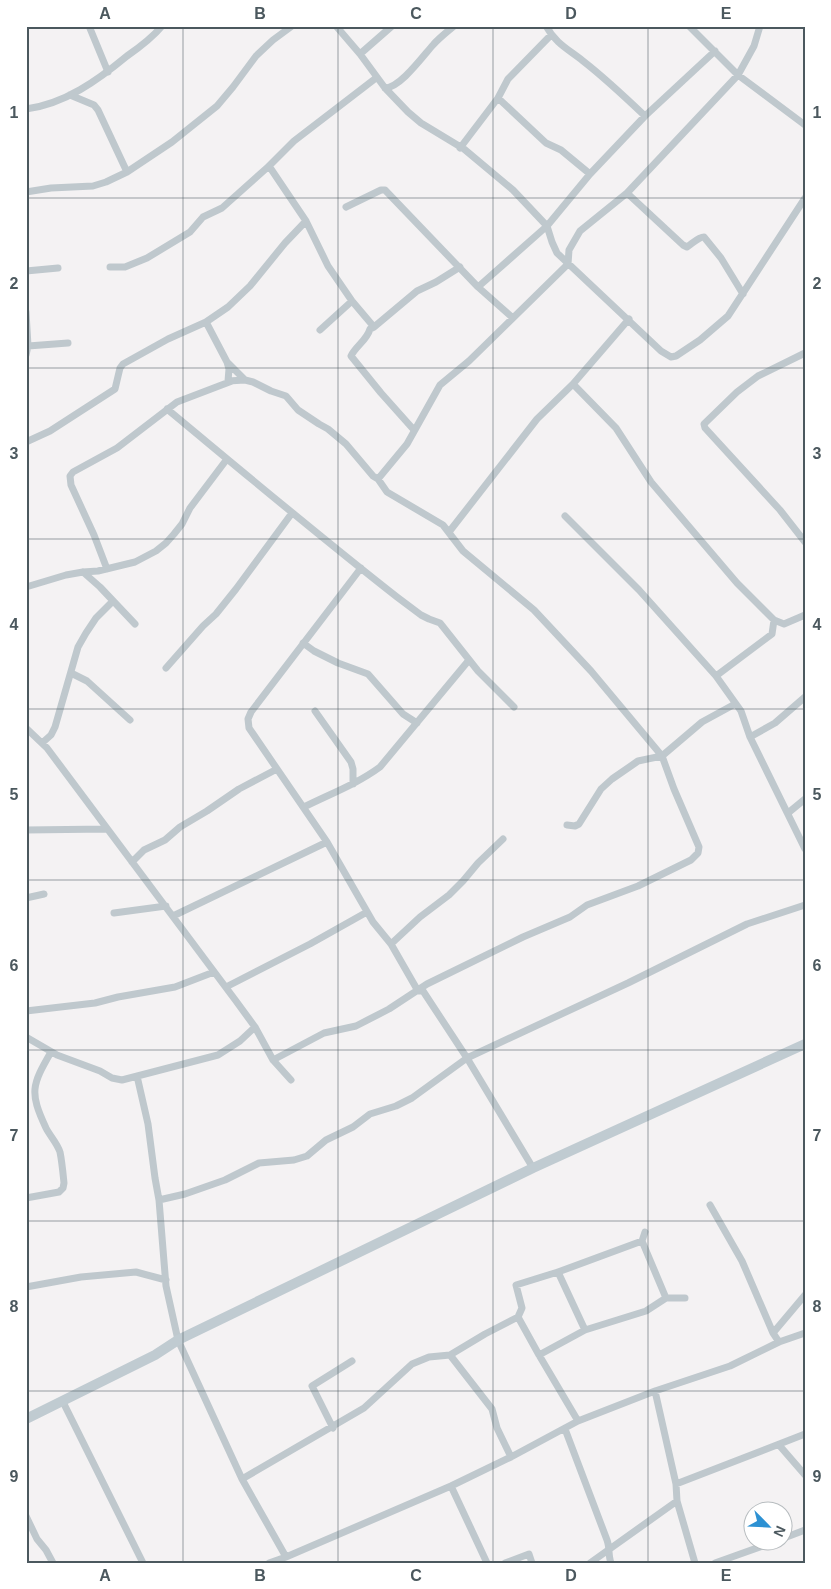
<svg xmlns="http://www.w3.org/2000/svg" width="831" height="1589" viewBox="0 0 831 1589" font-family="Arial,sans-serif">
  <rect width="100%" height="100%" fill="#f4f2f3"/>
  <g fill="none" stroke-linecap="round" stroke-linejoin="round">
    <path stroke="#bfc8cd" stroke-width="7" d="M89 26 108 72
      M336 26 360 54 385 88 408 112 421 123 464 149 513 190 547 226 552 242 557 253 661 351 671 357 676 356 700 340 728 316 805 198
      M546 26C556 44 568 49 583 61 605 78 625 97 645 116
      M689 26 738 75 805 125
      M360 54 392 26
      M385 88C400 88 423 56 433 45 439 38 447 32 454 26
      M70 95 94 105 98 110 127 172
      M498 98 546 143 561 150 590 174
      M26 109C65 104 98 80 127 56 140 47 152 38 162 26
      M460 148 498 98 508 79 551 35
      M269 166 306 221 328 266 352 301 374 327 370 329C367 340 356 346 351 356L381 393 414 430
      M26 192 51 188 93 186 106 182 127 172 172 142 217 106 233 87 256 56 273 40 292 26
      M627 193 683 245 687 247C692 244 698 237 704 237L721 258 743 294
      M346 207 381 190H385L478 287 513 318
      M110 267H125L147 258 190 232 203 217 222 208 269 166 294 141 376 78
      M26 271 58 268
      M478 287 547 226 590 174 645 116 715 51
      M26 312 28 346 26 355
      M206 322 227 362 229 369 228 381
      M374 327 417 291 436 282 460 267
      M320 330 352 301
      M28 346 68 343
      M805 353 758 376 737 392 704 424 705 428 780 510 805 542
      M228 363 245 380
      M228 381 245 380 253 382 271 391 286 396 298 410 319 424 328 429 346 444 373 476 378 479 387 492 443 525 463 551 534 610 591 671 662 756 674 789 699 847 698 853 691 860 638 886 587 905 570 917 523 937 427 984 389 1009 356 1026 324 1033 273 1060
      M573 384 616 428 651 482 737 583 774 620 784 624 805 615
      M167 409C243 472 319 536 397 597L421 615 429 619 440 623 478 671 514 707
      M26 442 50 431 115 389 120 368 123 364 168 339 206 322 228 307 250 286 285 243 306 221
      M378 479 407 444 440 385 469 361 568 264 569 250 580 231 627 193 738 75 754 46 760 26
      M565 516 639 590 716 676 741 711 750 737 805 849
      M449 532 537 419 573 384 629 319
      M361 568 251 712 248 719 249 728 327 842 373 922 391 944 418 991H423L467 1058 533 1168
      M107 569 94 535 71 485 70 476 73 472 117 448 177 402 232 381
      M83 572 100 587 135 624
      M26 587 66 575 83 572 98 571 135 562 156 551 166 543 174 534 182 524 190 508 227 459
      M303 643 314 651 338 663 368 674 403 714 417 723
      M166 668 203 626 216 614 236 589 292 513
      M71 673 87 681 130 720
      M716 676 772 634 774 620
      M315 711 351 762 353 769V784
      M26 728 47 748 236 1001 255 1027 273 1060 291 1080
      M750 737 775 723 805 697
      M42 743 51 735 55 727 78 647 86 633 96 618 113 601
      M304 807C330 794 357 784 380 767L469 660
      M788 813 805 799
      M567 825 575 826 579 824 601 789 612 779 638 761 662 756 702 722 735 704
      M26 830 107 829
      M132 862 144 850 165 840 180 827 207 811 239 789 277 769
      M26 898 44 894
      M114 913 166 906
      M173 916 327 842
      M391 944 420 917 449 895 463 881 478 863 503 839
      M226 987 310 944 367 912
      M26 1011 95 1003 118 997 175 987 214 972
      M26 1037 57 1055 100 1071 112 1078 122 1080 218 1055 240 1041 255 1027
      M137 1076 148 1124 155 1178 159 1200
      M26 1198 59 1192 63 1188 64 1183C63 1173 62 1162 60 1152 57 1143 50 1136 46 1128 29 1092 32 1085 51 1052
      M710 1205 742 1261 773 1333
      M642 1241 666 1298
      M558 1272 585 1330
      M26 1287 81 1277 136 1272 166 1280
      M518 1317 539 1355 578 1421
      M181 1339 178 1340 242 1479 286 1557
      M178 1340 166 1286 159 1200 185 1194 225 1180 259 1163 294 1160 307 1156 326 1140 353 1127 370 1114 396 1106 412 1098 467 1058 628 983 747 924 805 905
      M779 1342 773 1333 805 1295
      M450 1355 492 1409 497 1428 511 1457
      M539 1355 585 1330 646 1311 666 1298H685
      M655 1391 676 1484 677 1501 695 1563
      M63 1402 143 1563
      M333 1428 312 1386 352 1361
      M565 1429 607 1540C610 1548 608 1555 611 1563
      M779 1445 805 1475
      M242 1479 364 1408 412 1364 429 1357 450 1355 485 1334 518 1317 522 1308 516 1285 558 1272 642 1241 645 1232
      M676 1484 805 1434
      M451 1486 487 1563
      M26 1516 37 1539 46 1550 53 1563
      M784 1538 805 1530
      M269 1563 286 1557 451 1486 511 1457 578 1421 655 1391 730 1366 779 1342 805 1333
      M505 1563 529 1554 532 1563
      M590 1563 677 1501
      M715 1563 774 1542"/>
    <path stroke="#c0cbd1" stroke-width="10" d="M26 1419 155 1355 178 1340 533 1168 805 1044"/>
  </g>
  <path fill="none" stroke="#4b585e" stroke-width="1" stroke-opacity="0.55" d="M183 26V1563M338 26V1563M493 26V1563M648 26V1563M26 198H805M26 368H805M26 539H805M26 709H805M26 880H805M26 1050H805M26 1221H805M26 1391H805"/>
  <rect width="831" height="1589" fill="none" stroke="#ffffff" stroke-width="55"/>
  <g transform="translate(768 1526) rotate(114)"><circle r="24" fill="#ffffff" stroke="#b7bcbf"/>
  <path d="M0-4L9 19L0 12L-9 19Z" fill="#2d91d3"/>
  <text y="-8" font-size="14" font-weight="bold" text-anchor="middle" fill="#4b585e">N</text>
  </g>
  <rect x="28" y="28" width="776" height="1534" fill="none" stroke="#4b585e" stroke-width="2"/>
  <g font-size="16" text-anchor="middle" font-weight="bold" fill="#4b585e">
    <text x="105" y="19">A</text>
    <text x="260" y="19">B</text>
    <text x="416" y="19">C</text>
    <text x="571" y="19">D</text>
    <text x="726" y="19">E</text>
    <text x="14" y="118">1</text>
    <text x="817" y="118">1</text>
    <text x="14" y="289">2</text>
    <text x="817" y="289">2</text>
    <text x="14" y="459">3</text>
    <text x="817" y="459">3</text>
    <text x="14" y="630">4</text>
    <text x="817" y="630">4</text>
    <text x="14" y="800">5</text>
    <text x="817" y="800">5</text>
    <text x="14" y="971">6</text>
    <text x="817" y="971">6</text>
    <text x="14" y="1141">7</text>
    <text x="817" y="1141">7</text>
    <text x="14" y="1312">8</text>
    <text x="817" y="1312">8</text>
    <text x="14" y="1482">9</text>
    <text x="817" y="1482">9</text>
    <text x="105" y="1581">A</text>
    <text x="260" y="1581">B</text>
    <text x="416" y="1581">C</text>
    <text x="571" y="1581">D</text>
    <text x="726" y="1581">E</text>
  </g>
</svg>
